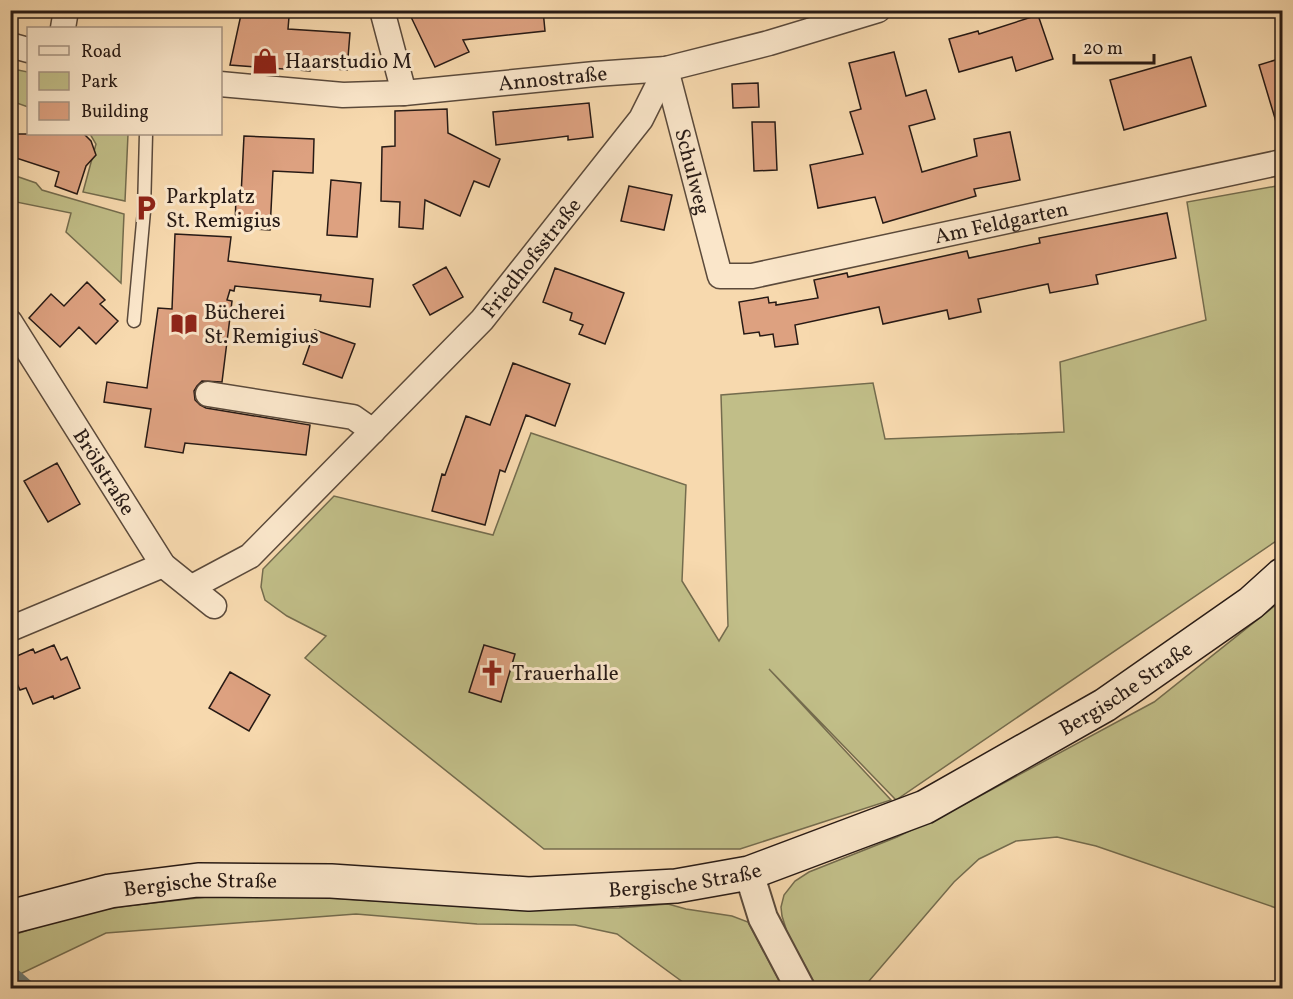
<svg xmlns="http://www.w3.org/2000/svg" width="1293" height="999" viewBox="0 0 1293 999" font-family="Vollkorn,serif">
  <rect width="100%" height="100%" fill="#f7d9ae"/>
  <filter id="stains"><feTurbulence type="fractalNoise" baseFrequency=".00333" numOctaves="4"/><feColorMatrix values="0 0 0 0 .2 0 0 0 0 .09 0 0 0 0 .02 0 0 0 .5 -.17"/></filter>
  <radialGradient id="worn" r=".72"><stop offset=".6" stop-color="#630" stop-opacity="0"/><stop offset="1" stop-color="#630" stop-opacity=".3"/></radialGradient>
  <path fill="#c1be88" stroke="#746c4e" stroke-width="1.5" d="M13 69 28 72V107L11 101V79Z
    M90 134H128L125 201 83 192 96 144Z
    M10 174 36 183 42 190 124 214 121 283 66 232 71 213 11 201Z
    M1282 185V537L896 800 769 669 891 800 740 849H544L305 658 326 636 287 616 265 600 261 587 263 569 334 496 493 535 531 433 686 485 682 581 719 641 728 626 721 395 873 383 885 439 1064 432 1060 362 1206 320 1187 202Z
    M1282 600V910L1096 846 1057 837 1016 841 979 859 954 882 863 988H817L787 932 782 916 781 907 784 895 795 881 809 872 897 837 963 805 1154 702Z
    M207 897H315L504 909 619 908 668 904 686 909 732 916 748 922 783 988H691L617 934 575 925 477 924 356 914 106 933 18 975 32 988H11L10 936 78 914 126 906Z"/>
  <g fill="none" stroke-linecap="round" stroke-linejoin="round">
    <path stroke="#6e7972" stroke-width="8" d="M10 968 33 988"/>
  </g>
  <path fill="#dda180" stroke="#271a15" stroke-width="1.5" d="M242 10H278V16L289 17 288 29 350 33 347 70 310 67V71L230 65Z
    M428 10H543L545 31 463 40 469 52 435 67 411 17Z
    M1038 15 1053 59 1016 71 1012 57 959 72 949 39 978 31 979 34Z
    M894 52 906 96 926 90 935 119 909 126 922 172 977 156 974 139 1010 132 1020 180 974 189 976 196 883 223 875 197 818 208 810 165 863 154 850 112 861 109 849 63Z
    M1191 57 1206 106 1124 130 1110 80Z
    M1282 58V125H1277L1259 65Z
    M758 83 759 107 733 108 732 84Z
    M589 103 593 137 568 140V136L496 145 493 112Z
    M447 109 448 133 500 159 489 187 474 181 460 216 425 200 423 229 399 227 400 202 381 201 382 147 395 146V111Z
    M752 122H775L777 170 754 171Z
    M10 134H84L91 141 96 155 86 166 77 194 55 186 59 172 10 156Z
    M244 136 314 139 313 173 273 171 270 230 235 228 236 195 241 196Z
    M331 180 361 183 357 237 327 235Z
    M629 186 672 195 664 230 621 221Z
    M1167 213 1176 258 1096 275 1098 284 1050 293 1048 284 978 299 981 312 949 319 947 310 883 324 879 307 795 325 798 344 775 347 773 334 760 336 759 332 744 334 739 302 768 297 769 303 776 302V305L818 298 814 280 847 273 848 277 967 251 969 258 1040 243 1039 238Z
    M175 234 231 237 228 261 373 279 370 307 320 301 321 295 235 286 234 291 230 290 227 300 232 301 222 382 202 381 197 386 194 391 195 400 200 405 206 408 310 425 306 455 185 443 183 453 145 447 151 409 104 402 107 382 147 388 158 308 172 309Z
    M446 267 463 297 430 315 413 285Z
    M555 268 624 293 605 344 579 334 583 325 570 320 572 313 543 302Z
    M87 282 105 300 100 304 118 321 96 344 79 327 60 347 29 318 51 294 64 306Z
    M315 330 355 344 342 378 303 364Z
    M513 363 570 384 555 426 526 415 505 472 500 470 485 525 432 511 442 474 445 475 466 416 490 425Z
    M57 463 80 504 48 522 24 481Z
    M54 645 61 660 67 657 80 688 54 699 53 696 33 704 26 688 20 690 10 668V659L33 649 35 653Z
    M484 645 515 654 501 702 469 692Z
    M230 672 270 695 249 731 209 708Z"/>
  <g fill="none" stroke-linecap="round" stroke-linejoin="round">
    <g stroke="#5b4a3b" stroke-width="15">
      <path id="service" d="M134 321 144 211 146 134"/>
    </g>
    <g stroke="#5b4a3b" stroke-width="27">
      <g id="minor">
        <path d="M382 10 404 93"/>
        <path d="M63 28 66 10"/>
        <path d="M10 45 28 50"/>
        <path id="s1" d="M666 69 720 276H752L1282 162"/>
        <path id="s2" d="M220 84 343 95 404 93 595 74 666 69 769 43 878 10"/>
        <path id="s3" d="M10 322 163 565 214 606"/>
        <path d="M208 394 353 417 373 431"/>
        <path id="s4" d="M192 587 250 556 482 320 641 119 666 69"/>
        <path d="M10 629 163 565"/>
      </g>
    </g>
    <g stroke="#5b4a3b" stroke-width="32">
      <path id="tertiary" d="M749 873 763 918 800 988"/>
    </g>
    <g stroke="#271a15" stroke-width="36">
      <g id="secondary">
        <path id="s5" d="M10 917 110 891 198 880 331 881 529 894 676 886 749 873 925 807 1105 705 1251 603 1282 575"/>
      </g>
    </g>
    <use href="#service" stroke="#fae6ca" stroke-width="12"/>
    <use href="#minor" stroke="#fae6ca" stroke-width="24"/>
    <use href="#tertiary" stroke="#fae6ca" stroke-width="28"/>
    <use href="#secondary" stroke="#fae6ca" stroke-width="33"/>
  </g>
  <defs>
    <g id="shop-bare" transform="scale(2.07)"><path d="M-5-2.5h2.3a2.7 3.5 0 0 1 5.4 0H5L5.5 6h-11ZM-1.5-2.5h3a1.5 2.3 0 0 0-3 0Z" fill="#8f2418" stroke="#fae6ca" stroke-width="2.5" paint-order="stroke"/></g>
    <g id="parking-bare" transform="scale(2.07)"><path d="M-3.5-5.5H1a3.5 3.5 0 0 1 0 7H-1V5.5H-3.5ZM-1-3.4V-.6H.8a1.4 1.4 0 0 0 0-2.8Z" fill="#8f2418" stroke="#fae6ca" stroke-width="2.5" paint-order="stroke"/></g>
    <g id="library-bare" transform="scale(2.07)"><path d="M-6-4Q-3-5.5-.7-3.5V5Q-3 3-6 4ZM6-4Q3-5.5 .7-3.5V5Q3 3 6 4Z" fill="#8f2418" stroke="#fae6ca" stroke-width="2.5" paint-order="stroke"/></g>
    <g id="church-bare" transform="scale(2.07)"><path d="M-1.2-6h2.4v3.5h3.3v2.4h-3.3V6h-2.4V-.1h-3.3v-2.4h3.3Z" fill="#8f2418" stroke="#fae6ca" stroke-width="2.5" paint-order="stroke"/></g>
  </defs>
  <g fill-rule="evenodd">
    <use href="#shop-bare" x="265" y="61"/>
    <use href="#parking-bare" x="146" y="208"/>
    <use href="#library-bare" x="184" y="324"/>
    <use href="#church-bare" x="492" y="673"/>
  </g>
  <g text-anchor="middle" stroke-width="6" stroke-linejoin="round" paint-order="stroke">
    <g font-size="21" fill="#271a15" stroke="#fae6ca" text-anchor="start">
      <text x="285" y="68">Haarstudio M</text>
      <text x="166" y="203">Parkplatz<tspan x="166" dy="24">St. Remigius</tspan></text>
      <text x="204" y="319">Bücherei<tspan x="204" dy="24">St. Remigius</tspan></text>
      <text x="512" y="680">Trauerhalle</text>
    </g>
    <g font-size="21" fill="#271a15" stroke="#fae6ca">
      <text dy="7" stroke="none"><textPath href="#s2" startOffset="334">Annostraße</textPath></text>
      <text dy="7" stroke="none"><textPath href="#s1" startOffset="106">Schulweg</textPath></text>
      <text dy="7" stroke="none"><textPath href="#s1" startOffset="501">Am Feldgarten</textPath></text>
      <text dy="7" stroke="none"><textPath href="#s4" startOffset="476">Friedhofsstraße</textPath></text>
      <text dy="7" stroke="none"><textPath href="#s3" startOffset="177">Brölstraße</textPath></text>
      <text dy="7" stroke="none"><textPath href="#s5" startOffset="1166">Bergische Straße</textPath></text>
      <text dy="7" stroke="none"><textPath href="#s5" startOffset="680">Bergische Straße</textPath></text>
      <text dy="7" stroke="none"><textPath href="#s5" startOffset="194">Bergische Straße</textPath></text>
    </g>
  </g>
  <rect width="1293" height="999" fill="none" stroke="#f7d9ae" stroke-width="36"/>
  <rect x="12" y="12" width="1269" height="975" fill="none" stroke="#271a15" stroke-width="3"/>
  <rect x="18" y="18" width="1257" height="963" fill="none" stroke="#271a15" stroke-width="1.5"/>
  <rect x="27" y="27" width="195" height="108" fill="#fae6ca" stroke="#a69482" stroke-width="1.5"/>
  <rect x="39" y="46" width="30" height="9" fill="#fae6ca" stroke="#a69482" stroke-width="1.5"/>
  <text x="81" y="57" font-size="18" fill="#271a15">Road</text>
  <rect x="39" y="72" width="30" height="18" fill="#c1be88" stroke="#a69482" stroke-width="1.5"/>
  <text x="81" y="87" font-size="18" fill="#271a15">Park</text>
  <rect x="39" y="102" width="30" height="18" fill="#dda180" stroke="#a69482" stroke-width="1.5"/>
  <text x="81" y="117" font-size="18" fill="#271a15">Building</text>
  <path d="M1074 54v9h80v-9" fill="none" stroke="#271a15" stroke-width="3"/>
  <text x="1083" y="54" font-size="18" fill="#271a15" stroke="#fae6ca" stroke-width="4.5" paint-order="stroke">20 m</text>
  <rect width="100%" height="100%" filter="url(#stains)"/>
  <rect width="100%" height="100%" fill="url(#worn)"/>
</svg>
